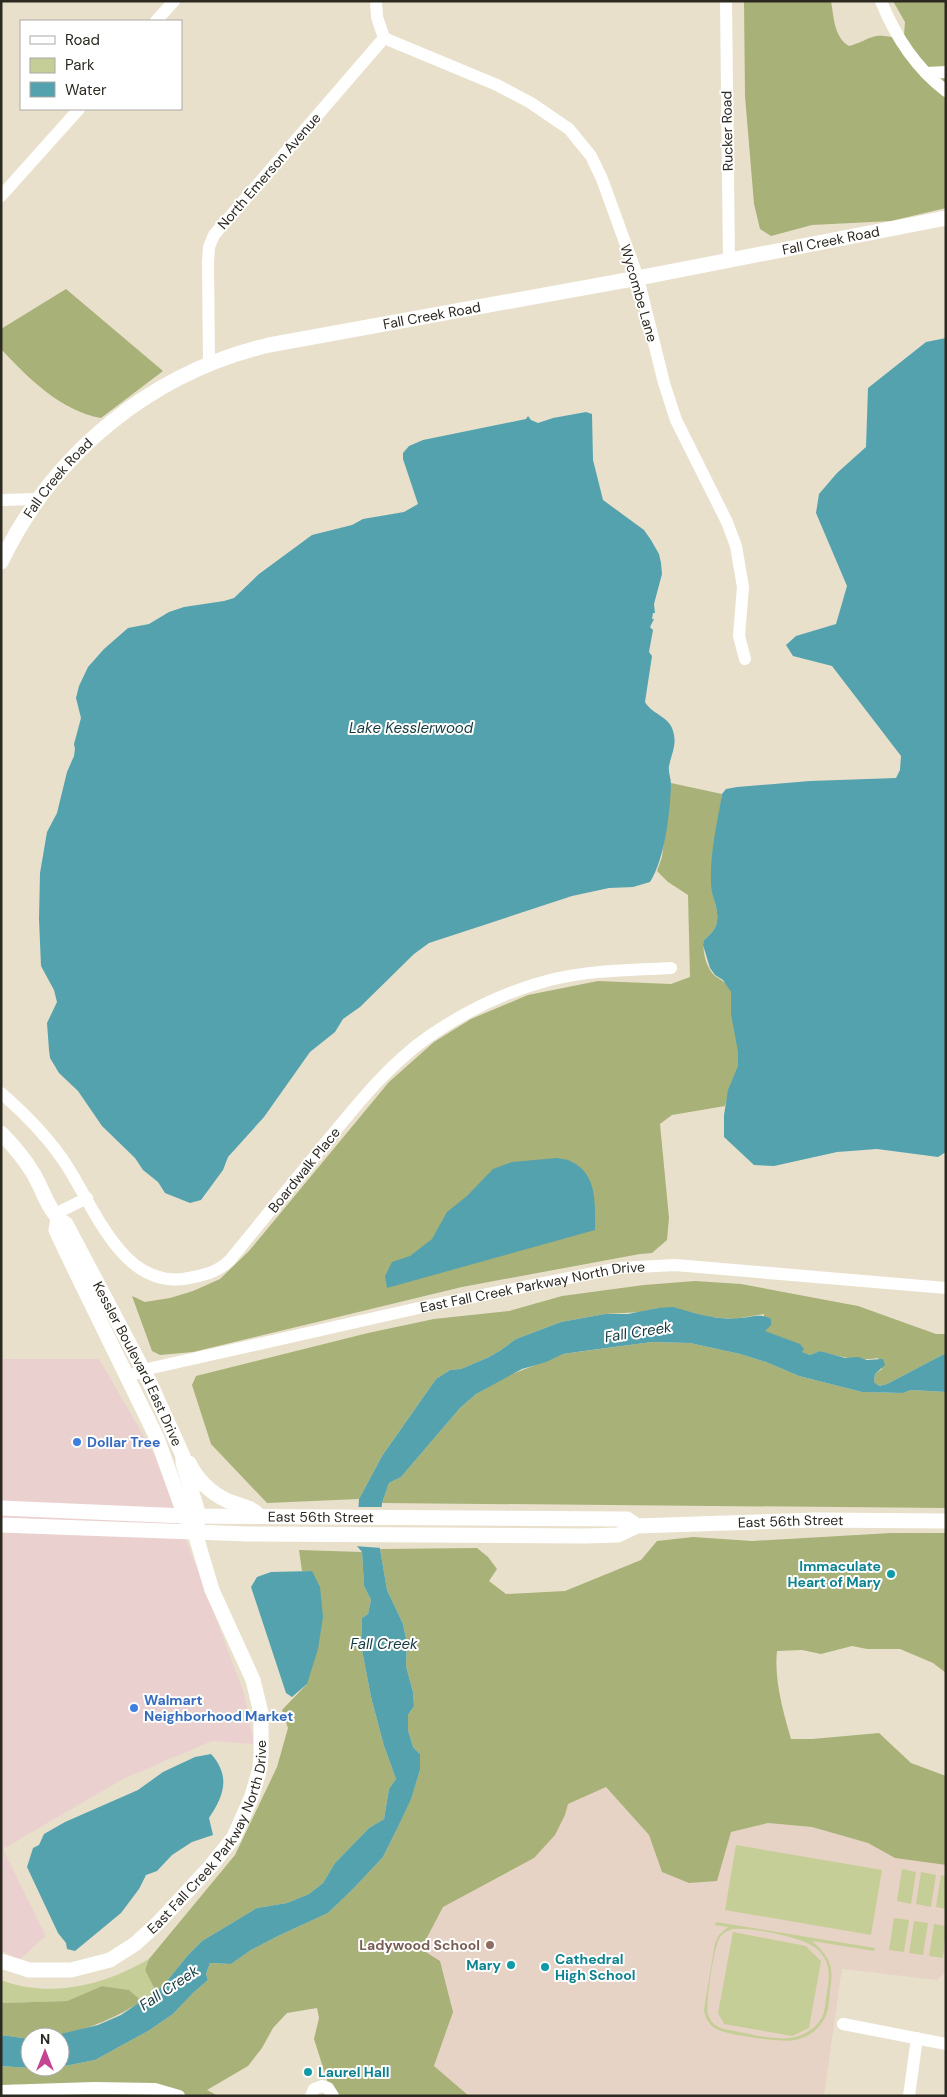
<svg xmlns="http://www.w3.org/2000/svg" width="947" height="2097" viewBox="0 0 947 2097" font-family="'DM Sans',sans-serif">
  <rect width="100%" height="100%" fill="#e9e0cc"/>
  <path fill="#ebd0d0" d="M1 1359H99L153 1452 244 1693 254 1744 212 1741 123 1779 3 1849 46 1936 19 1960 1 1950Z"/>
  <path fill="#e7d3c5" d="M606 1787 649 1835 662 1872 717 1881 730 1832 768 1823 812 1827 868 1843 895 1858 946 1865V1972L937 1980 842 1969 824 2096H469L434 2066 453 2012 421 1949 443 1907 534 1858 565 1815 568 1804Z"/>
  <path fill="#c5ce96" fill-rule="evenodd" d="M736 1845 882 1870 871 1935 725 1910Z
    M902 1869 916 1872 911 1904 897 1901Z
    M921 1872 936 1875 931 1907 916 1904Z
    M941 1875 946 1876V1909L936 1907Z
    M894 1918 909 1920 904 1952 889 1950Z
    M914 1921 928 1923 923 1955 909 1953Z
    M716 1922 875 1948 874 1951 812 1941C831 1958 834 1967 830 1991 829 2001 829 2013 823 2021 817 2031 807 2038 795 2040 784 2043 727 2035 716 2029 709 2025 705 2018 704 2010L715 1943 719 1935 728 1927 715 1925ZM733 1929C751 1927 804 1937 817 1949 833 1963 829 1980 826 1998 825 2004 825 2012 822 2017 817 2027 806 2034 795 2037 776 2042 744 2032 724 2029 716 2027 710 2022 708 2014 705 2005 714 1950 718 1941 721 1934 726 1931 733 1929Z
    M934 1924 946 1926 943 1958 929 1956Z
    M733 1932 806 1946 821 1961 809 2028 792 2036 724 2024 718 2013Z
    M149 1959 145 1970 156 1992 142 2001 129 1990 102 1986 67 2001 1 2003V1980C50 1999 105 1985 149 1959Z"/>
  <path fill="#a8b177" d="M744 1H831C834 18 834 37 849 46 873 39 871 31 899 39L904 35 905 22 893 1H946V208L891 221 812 225 771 236 760 229 754 204 745 96Z
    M66 289 163 371 101 418C61 411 28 378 1 349V329Z
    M671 783 722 794C717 826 713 858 713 891 713 902 719 910 717 921 716 929 710 935 704 940 702 951 706 968 715 976 721 980 729 984 731 992 732 995 731 1000 731 1004 734 1023 741 1046 738 1066 736 1079 728 1092 725 1106L672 1115 660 1124 669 1218 667 1240 652 1253 640 1254 462 1287 193 1352 160 1355 152 1351 132 1296 145 1302 170 1298 193 1291 220 1279 249 1251 389 1082 434 1042 471 1019 528 995 598 981 671 984 690 977 688 895 668 882 657 871 662 857Z
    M695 1281 741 1284 858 1306 936 1334H946V1353L887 1384 879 1386 874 1382 875 1374 882 1369 878 1358C861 1361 836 1357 820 1351L810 1355 801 1352 787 1340 764 1331V1314L734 1319 709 1317 690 1312 658 1308 642 1312 605 1314 561 1322 516 1339 501 1350 489 1357 461 1369 450 1370 436 1379 382 1456 359 1499 267 1503 211 1444 192 1385 196 1376 368 1333 434 1319 509 1311 562 1296 644 1285Z
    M652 1342 690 1343 740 1354 766 1362 799 1376 862 1392 903 1393 911 1390 946 1392V1508L382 1503 389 1483 401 1477 460 1408 476 1394 505 1377 563 1354Z
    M891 1533H946V1673L933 1663 900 1649H867L852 1646 821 1654 802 1650 777 1651C774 1680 783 1711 791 1739H812L879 1733 911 1763 946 1776V1865L895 1858 868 1843 812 1827 768 1823 731 1832 717 1881 689 1883 662 1872 649 1835 606 1787 568 1804 565 1815 555 1835 534 1858 443 1907 421 1949 440 1961 453 2012 434 2066 469 2096H332L314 2039 319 2018 317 2008 287 2013 273 2028 262 2048 248 2066 207 2090 218 2096H1V2066L29 2068 60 2067 95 2060 148 2031 173 2014 193 1993 208 1980 206 1974 210 1963 231 1964 251 1950 278 1936 328 1913 354 1888 383 1857 398 1827 411 1798 420 1770V1754L413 1747 408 1730V1715L414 1706 413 1692 406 1666 407 1643 403 1624 387 1590 380 1549 477 1548 488 1557 497 1569 489 1581 506 1594 565 1591 641 1560 657 1541 693 1537 752 1541Z
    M299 1550 362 1552 364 1586 371 1600 368 1614 362 1618 361 1645 371 1697 384 1746 396 1779 389 1789 384 1819 369 1828 335 1863 323 1883 309 1894 287 1903 257 1908 202 1941 188 1955 162 1987 156 1992 145 1970 149 1959 235 1855 277 1767 288 1728 282 1710 307 1684 312 1571H302Z
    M102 1986 129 1990 142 2001C108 2023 70 2037 30 2037V2039L1 2035V2003L67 2001Z"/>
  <path fill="#54a2ae" d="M946 338V1152L938 1157 877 1149 837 1152 774 1166 754 1165 724 1137V1115L728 1090 738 1066V1052L731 1014V992L723 980 715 975 710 968 703 945 704 940C710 935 716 929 717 921 719 907 711 897 711 883 710 852 717 824 722 794L726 789 737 787 810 781 896 778 900 770 901 756 832 666 793 656 786 645 796 636 836 624 847 586 816 513 819 494 837 473 866 447 868 388 926 342Z
    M586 412 592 414 593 460 603 500 644 530 651 540 659 554 661 563 662 574 654 604 655 613H653L652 619H654L650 627 653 630 649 652 652 656 645 702C651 713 668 717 672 728 678 743 672 752 669 766 668 772 671 778 671 785 670 812 665 859 650 882L633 887 609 888 572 896 429 943 414 954 360 1007 343 1019 335 1032 310 1052 264 1117 228 1157 223 1170 201 1200 190 1203 165 1193 158 1182 143 1170 135 1158 102 1126 78 1091 59 1073 50 1058 49 1050 47 1023 57 1002 54 990 41 966 39 919 40 873 47 832 57 813 67 772 74 756 75 749 74 744 81 718 76 698 79 686 88 667 104 649 128 628 149 624 169 612 184 607 224 601 234 598 259 574 312 535 352 525 363 519 404 512 418 504 403 459V453L409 446 423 440 526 419 528 416 531 420 538 423 553 418Z
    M557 1158C561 1159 568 1159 572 1162 598 1175 595 1205 595 1230L387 1288 385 1276 392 1262 410 1256 432 1239 447 1212 467 1196 493 1169 512 1162Z
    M673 1307C695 1313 717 1321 740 1318 752 1317 761 1313 771 1319V1325L765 1331 800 1344 804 1349 802 1352 810 1355 820 1351 845 1358 858 1357 867 1360 883 1359 885 1365 875 1374 874 1382 879 1386 887 1384 946 1353V1392L911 1390 903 1393 862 1392 799 1376 766 1362 740 1354 690 1343 652 1342 584 1351 563 1354 546 1362 522 1369 476 1394 460 1408 401 1477 389 1483 382 1503 379 1543 387 1590 403 1624 407 1643 406 1666 413 1692 414 1706 408 1715V1730L413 1747 420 1754V1770L411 1799 398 1827 383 1857 354 1888 328 1913 278 1936 251 1950 231 1964 210 1963 206 1974 208 1980 193 1993 173 2014 148 2031 95 2060 60 2067V2037H48L98 2025 121 2015 162 1987 188 1955 202 1941 257 1908 287 1903 309 1894 323 1883 335 1863 369 1828 384 1819 389 1789 396 1779 384 1746 371 1697 361 1645 362 1618 368 1614 371 1600 364 1586 362 1552 356 1545 359 1499 382 1456 436 1379 450 1370 461 1369 489 1357 501 1350 516 1339 561 1322 605 1314H628L658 1308Z
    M312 1571 320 1587 323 1617 318 1649 307 1684 292 1697 286 1693 251 1587 257 1577 271 1572Z
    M211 1754C231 1776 224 1796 209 1818L213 1835 192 1842 172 1855 157 1871 146 1875 139 1889 121 1913 75 1951 67 1949 66 1943 58 1933 27 1867 33 1848 39 1845 44 1834 65 1822 138 1790 163 1772 195 1757Z
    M1 2035 30 2039V2067H57L29 2068 1 2066Z"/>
  <path fill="#e9e0cc" d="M356 1507H384L382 1548 354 1546Z"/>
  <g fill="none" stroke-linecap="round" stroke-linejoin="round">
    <g stroke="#fff" stroke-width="12">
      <path d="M726 1 729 261"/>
      <path d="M881 1C895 36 916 68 946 91"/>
      <path d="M156 21 174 1"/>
      <path d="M384 38 497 85 531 103 569 129 591 156 602 179 638 278 664 383 676 420 727 522 736 546 743 587 739 636 745 659"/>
      <path d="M926 73 946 72"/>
      <path d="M1 196 79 109"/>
      <path d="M209 364 208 262 209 247 214 235 384 38 377 17 376 1"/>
      <path d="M1 500 38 499"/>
      <path d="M1 1093C23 1112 44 1133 61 1157 93 1201 120 1292 189 1278 205 1275 218 1272 230 1260 261 1222 292 1184 323 1146 355 1107 387 1066 428 1037 464 1012 507 991 550 980 589 970 631 970 671 968"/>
      <path d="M55 1214 87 1198"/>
      <path id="s1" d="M128 1377 143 1370 423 1307 619 1268 675 1265 946 1288"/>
      <path d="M843 2024 946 2044"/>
      <path d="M1 2091 94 2088 155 2089 179 2096"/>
      <path d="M311 2096 314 2089 322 2086 328 2088 333 2096"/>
      <path d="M909 2096 917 2038"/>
    </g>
    <g stroke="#fff" stroke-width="15">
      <path id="s2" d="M1 562C54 452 151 373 269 345L638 278 946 218"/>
      <path id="s3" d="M1 1133C13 1145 24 1158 33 1173 43 1189 49 1215 66 1224L150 1383 183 1456V1463L199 1516 197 1524"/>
      <path d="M189 1463C197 1480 211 1493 228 1501 241 1506 249 1506 260 1516"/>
      <path id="s4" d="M1 1508 185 1516 627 1519 637 1526"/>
      <path id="s5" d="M1 1525 248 1534 586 1536 618 1535 637 1526 814 1520 946 1521"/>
      <path id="s6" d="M1 1961 29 1970H71L110 1960 135 1944 158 1923 210 1867 234 1837 252 1796 260 1768 261 1755V1713L253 1680 212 1590 195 1533 185 1516 157 1438 72 1264 56 1230 58 1219"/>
    </g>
  </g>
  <g fill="#3f7fe0" stroke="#fff" stroke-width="2">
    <circle cx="77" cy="1442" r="5"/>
    <circle cx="134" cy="1708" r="5"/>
  </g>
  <g fill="#0f9aa8" stroke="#fff" stroke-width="2">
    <circle cx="891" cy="1574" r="5"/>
    <circle cx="511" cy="1965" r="5"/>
    <circle cx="545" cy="1967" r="5"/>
    <circle cx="308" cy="2072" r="5"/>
  </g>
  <circle fill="#8d6e63" stroke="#fff" stroke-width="2" cx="490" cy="1945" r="5"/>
  <g text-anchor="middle" stroke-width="4" stroke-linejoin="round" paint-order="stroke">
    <g font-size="14" fill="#2c2921" stroke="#fff">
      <text transform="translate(727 131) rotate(-91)" y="5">Rucker Road</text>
      <text transform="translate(269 171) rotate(-49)" y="5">North Emerson Avenue</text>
      <text dy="5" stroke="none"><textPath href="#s2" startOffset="928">Fall Creek Road</textPath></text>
      <text transform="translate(639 293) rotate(74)" y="5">Wycombe Lane</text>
      <text dy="5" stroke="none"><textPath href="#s2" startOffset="522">Fall Creek Road</textPath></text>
      <text dy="5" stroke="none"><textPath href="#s2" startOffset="102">Fall Creek Road</textPath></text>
      <text transform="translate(304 1170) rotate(-51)" y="5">Boardwalk Place</text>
      <text dy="5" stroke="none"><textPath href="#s1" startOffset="415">East Fall Creek Parkway North Drive</textPath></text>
      <text dy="5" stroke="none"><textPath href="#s3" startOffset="270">Kessler Boulevard East Drive</textPath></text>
      <text dy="5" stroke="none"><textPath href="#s4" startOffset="320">East 56th Street</textPath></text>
      <text dy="5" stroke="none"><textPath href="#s5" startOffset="792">East 56th Street</textPath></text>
      <text dy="5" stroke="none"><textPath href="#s6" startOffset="275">East Fall Creek Parkway North Drive</textPath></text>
    </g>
    <g font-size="14" font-weight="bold" fill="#366cbe" stroke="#fff" text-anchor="start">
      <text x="87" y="1447">Dollar Tree</text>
      <text x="144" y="1705">Walmart<tspan x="144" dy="16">Neighborhood Market</tspan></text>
    </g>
    <g font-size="14" font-weight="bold" fill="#0d838f" stroke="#fff" text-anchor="end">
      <text x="881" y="1571">Immaculate<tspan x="881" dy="16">Heart of Mary</tspan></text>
      <text x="555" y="1964" text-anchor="start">Cathedral<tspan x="555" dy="16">High School</tspan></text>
      <text x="501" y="1970">Mary</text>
      <text x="318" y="2077" text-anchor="start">Laurel Hall</text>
    </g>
    <g font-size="14" font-weight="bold" fill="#785e54" stroke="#fff" text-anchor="end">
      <text x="480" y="1950">Ladywood School</text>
    </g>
    <g font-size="15" font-style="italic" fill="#143a3f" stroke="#fff">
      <text x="411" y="733">Lake Kesslerwood</text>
      <text transform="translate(638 1332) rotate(-9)" y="5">Fall Creek</text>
      <text x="384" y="1649">Fall Creek</text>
      <text transform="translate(169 1988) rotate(-34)" y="5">Fall Creek</text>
    </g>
  </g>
  <rect width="947" height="2097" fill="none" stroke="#2c2921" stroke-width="5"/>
  <rect x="20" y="20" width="162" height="90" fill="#ffffff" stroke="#aba9a6"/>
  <rect x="30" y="36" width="25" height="8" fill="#ffffff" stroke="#aba9a6"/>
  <text x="65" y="45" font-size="15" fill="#2c2921">Road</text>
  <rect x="30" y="58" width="25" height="15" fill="#c5ce96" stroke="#aba9a6"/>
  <text x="65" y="70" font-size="15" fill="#2c2921">Park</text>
  <rect x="30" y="82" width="25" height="15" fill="#54a2ae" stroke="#aba9a6"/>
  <text x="65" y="95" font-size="15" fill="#2c2921">Water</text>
  <g transform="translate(45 2052)"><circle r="24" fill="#ffffff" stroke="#aba9a6"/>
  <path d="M0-4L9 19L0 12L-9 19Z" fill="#c34490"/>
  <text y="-8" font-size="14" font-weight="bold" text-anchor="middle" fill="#2c2921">N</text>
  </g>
</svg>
